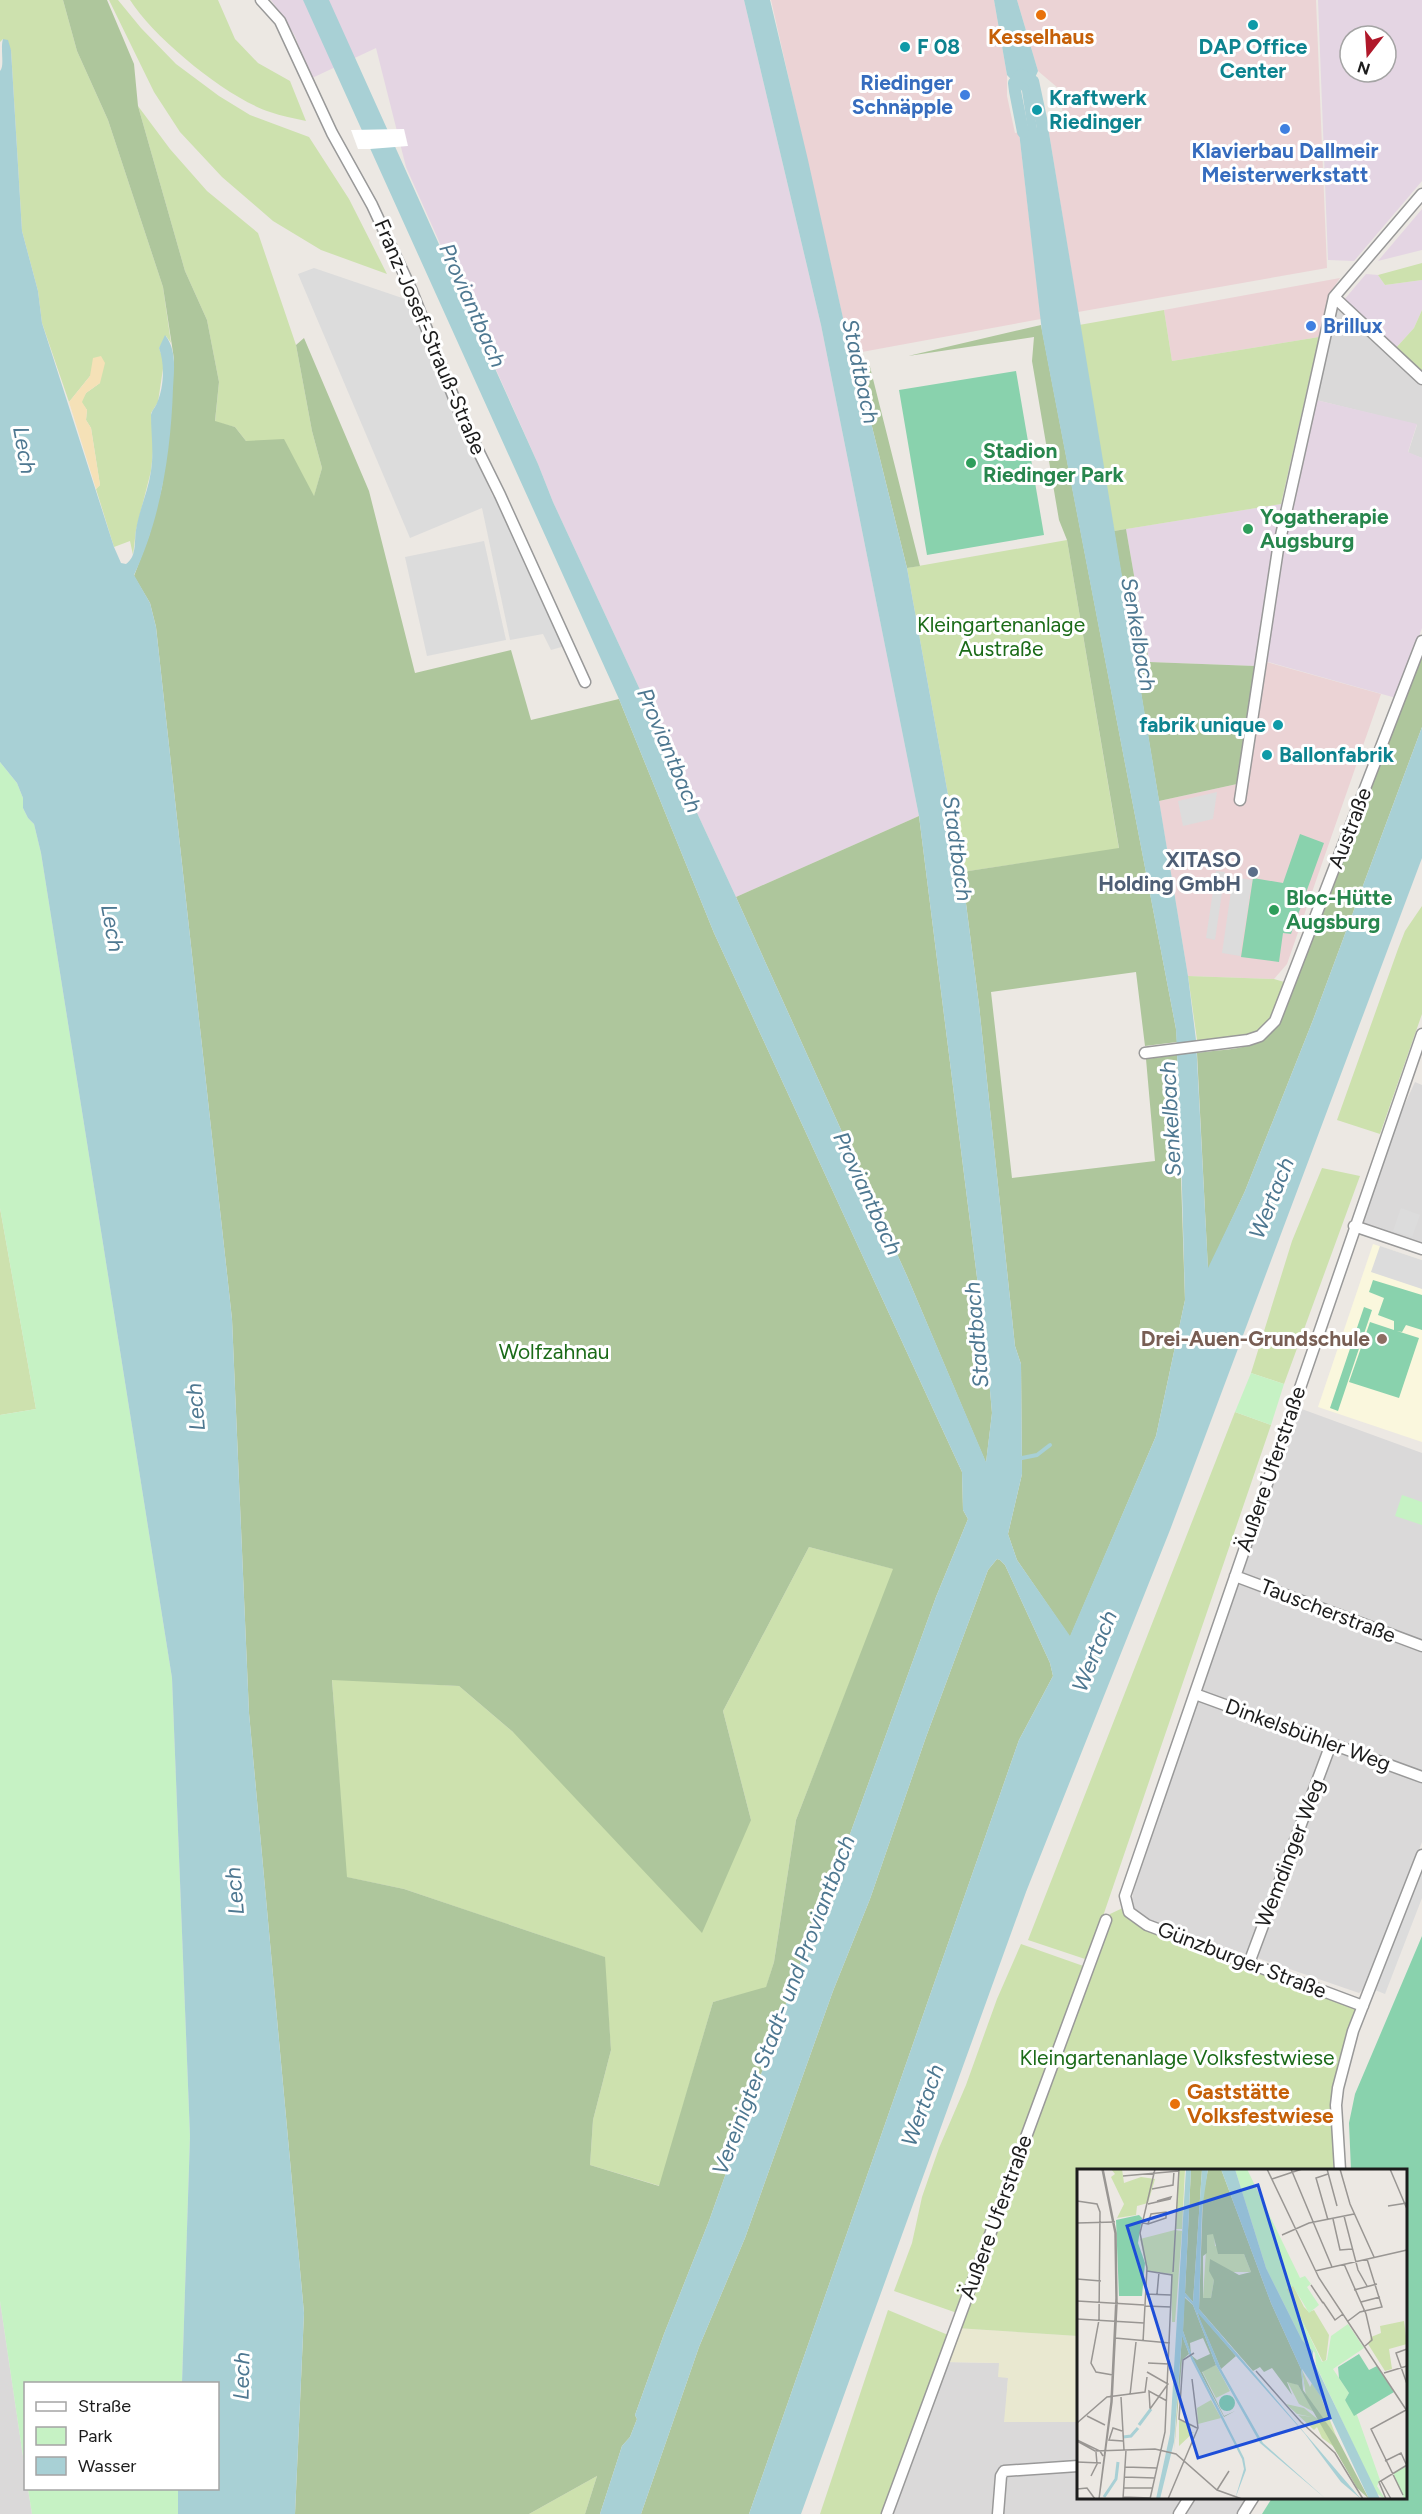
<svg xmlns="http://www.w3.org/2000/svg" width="1422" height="2514" viewBox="0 0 1422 2514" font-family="Figtree,sans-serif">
  <rect width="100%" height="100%" fill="#ece8e3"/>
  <path fill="#dad9d9" d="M1336 307 1422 386V458L1408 453 1417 425 1316 400Z
    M1415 1082 1422 1085V1249L1354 1226 1371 1178Z
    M1299 1408 1422 1453V1842L1367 1986 1359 1993 1147 1920 1135 1913 1131 1905 1134 1888Z
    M0 2301 25 2470 26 2488 28 2489 32 2514H0Z
    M945 2362 999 2363 1008 2378 1005 2422H1078V2498H1253L1243 2514H887Z"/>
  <path fill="#ebd3d5" d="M771 0H994L1007 75V96L1015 133 1019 132 1041 319 851 354Z
    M1017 0H1316L1327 268 1078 312 1048 127 1065 123 1058 88 1038 71Z
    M1340 278 1328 296 1319 337 1172 361 1164 310Z
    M1256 659 1381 694 1287 964 1274 979 1188 976 1159 801 1237 784Z"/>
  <path fill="#e4d5e3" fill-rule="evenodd" d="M271 0H744L821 325 919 816 736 897 553 502 538 464 406 167 376 48 310 79 295 36Z
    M1318 0H1422V181L1354 261 1328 260ZM1350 36H1386V72H1350Z
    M1422 209V250L1378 261Z
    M1366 274 1378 275 1385 285 1422 280V310L1414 328 1395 349 1343 301Z
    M1316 400 1417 424 1408 452 1422 458V628L1396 698 1265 661 1282 551Z
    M1281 504 1255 666 1149 662 1126 529Z"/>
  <path fill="#faf7dd" d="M1373 1244 1422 1260V1442L1318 1407Z"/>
  <path fill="#e9e8d0" d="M956 2328 1078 2336V2422H1004L1008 2378 998 2377 999 2363 945 2362Z"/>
  <path fill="#cde1ae" d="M0 0H63L77 51 108 120 163 287 171 343 166 336 159 348 164 362 158 402 151 413 154 441 151 471 136 530 133 555 130 541 114 547 96 489 100 485 91 428 86 420 87 410 81 402 86 393 100 383 90 376 69 402 42 323 38 291 22 231 11 50 3 39 0 42Z
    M109 0H118L141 28 176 64 219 96 250 115 309 137 349 199 387 274 321 250 273 221 222 177 180 132 154 92Z
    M130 0H218L235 39 258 63 290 81 306 121C294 118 281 116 270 112 227 98 154 38 130 0Z
    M138 106 170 149 207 191 258 233 296 345 312 431 322 468 314 497 302 476 246 441 235 427 215 422 219 382 207 320 185 271Z
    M1422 263V280L1385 285 1378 275Z
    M1164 310 1172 361 1319 337 1281 504 1114 531 1079 325Z
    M1422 310V374L1395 349 1414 328Z
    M1067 540 1119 849 962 872 907 568Z
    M1422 906V1014L1380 1134 1337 1120 1398 949 1405 931Z
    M1188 976 1274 979 1291 984 1260 1036 1198 1047Z
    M1322 1168 1360 1176 1284 1384 1251 1373 1292 1241Z
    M0 1208 36 1409 0 1415Z
    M1235 1412 1271 1425 1088 1960 1028 1940Z
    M809 1547 894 1569 796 1820 774 1962 766 1988 713 2002 660 2186 590 2165 593 2120 611 2050 604 1957 404 1889 346 1877 332 1679 459 1686 513 1732 751 1820 723 1711Z
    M1127 1906 1135 1917 1363 2006 1338 2088 1340 2170H1078V2336L956 2328 960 2314 894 2291 912 2243 922 2197 939 2148 966 2085 997 1999 1021 1944 1089 1968 1106 1920 1110 1914Z
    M888 2310 953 2337 887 2514H820Z
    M597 2476 585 2514H529Z"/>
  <path fill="#aec69c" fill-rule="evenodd" d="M63 0H107L134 64 138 106 185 271 207 320 219 382 215 421 235 427 246 441 284 439 314 496 322 468 312 431 296 345 304 338 369 491 415 673 511 650 531 720 619 699 714 933 962 1472 963 1510 968 1519 936 1597 825 1903 803 1956 709 2221 664 2334 635 2415 637 2419 630 2437 622 2446 600 2514H585L597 2476 529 2514H295L304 2313 249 1713 232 1319 156 627 150 603 134 576 149 536 162 487 174 359 163 287 108 120 77 51ZM809 1547 893 1569 796 1820 774 1962 766 1987 713 2002 659 2186 590 2165 593 2120 611 2050 605 1957 404 1889 347 1877 332 1680 459 1686 513 1732 702 1933 751 1820 723 1711Z
    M1041 325 1176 1029 1177 1042 1145 1046 1136 972 991 992 1012 1178 1155 1161 1146 1059 1177 1055 1185 1300 1156 1436 1070 1637 1017 1560 1008 1534 1022 1474 1021 1364 1015 1346 979 1005 962 872 1119 848 1067 540 1059 520 1032 361 1034 337 908 356Z
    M869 363 920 566 907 568 858 370Z
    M1126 529 1149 662 1255 666 1237 784 1159 801 1114 531Z
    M1422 652V727L1313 1020 1245 1191 1208 1270 1197 1053C1231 1048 1258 1052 1280 1023Z
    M919 816 987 1357 992 1413 986 1463 907 1276 736 897Z
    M997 1559 1000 1560 1005 1565 1050 1663 1053 1676 1019 1740 749 2514H641L699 2347 745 2238 833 1991 870 1899 926 1737 988 1570Z"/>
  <path fill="#f5e1b7" d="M101 356 105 363 100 383 86 393 82 402 87 410 86 420 91 428 100 485 96 489 69 402 90 376 93 358Z"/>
  <path fill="#c6f2c4" d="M0 762 17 783 23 798V808L28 818 34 824 41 853 172 1678 190 2136 182 2383 26 2384 25 2470 0 2301V1415L36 1409 0 1208Z
    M1251 1373 1284 1384 1271 1425 1235 1412Z
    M1402 1495 1422 1502V1525L1395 1516Z
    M28 2489H178V2514H32Z"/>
  <path fill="#89d2ad" d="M1016 371 1044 535 927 555 899 390Z
    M1300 834 1324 843 1291 934 1283 933 1279 962 1241 957 1253 878 1283 883Z
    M1373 1280 1422 1295V1330L1406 1325 1402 1332 1397 1331 1419 1338 1399 1398 1349 1382 1370 1322 1394 1330V1321L1378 1315 1384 1298 1369 1292Z
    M1364 1307 1372 1310 1338 1411 1330 1408Z
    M1422 1936V2514H1262L1272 2498H1406V2170H1351L1349 2123 1355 2094Z"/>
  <path fill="#dcdcdc" d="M314 268 408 300 493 497 500 495 565 646 551 650 543 634 510 640 482 508 410 538 298 274Z
    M484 541 506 640 427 656 405 557Z
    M1217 792 1213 819 1183 826 1178 801Z
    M1216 871 1225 872 1215 940 1206 938Z
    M1233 877 1252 880 1240 956 1222 953Z
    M1401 1208 1420 1215 1412 1237 1393 1231Z
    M1380 1246 1422 1260V1289L1371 1272Z
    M1422 1865V1898L1385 1994 1375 1990Z"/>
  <path fill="#a8d0d5" d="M303 0H329L538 464 553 502 736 897 907 1276 986 1462 992 1413 987 1357 919 816 821 325 744 0H770L808 160 851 354 858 370 907 568 962 872 979 1005 1015 1346 1021 1364 1022 1474 1008 1534 1017 1560 1070 1636 1156 1436 1185 1300 1181 1152 1176 1029 1042 332 1019 132 1028 130 1022 91 1007 75 994 0H1017L1038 71 1030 89 1037 128 1048 127 1188 976 1196 1040 1208 1268 1245 1191 1313 1020 1422 727V858L1170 1530 1026 1892 801 2514H749L1019 1740 1053 1676 1050 1663 1005 1565 1000 1560 997 1559 988 1570 926 1737 870 1899 833 1991 745 2238 699 2347 641 2514H600L622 2446 630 2437 637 2419 635 2415 664 2334 709 2221 803 1956 825 1903 936 1597 968 1519 963 1510 962 1472 714 933 619 699Z
    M3 39 8 40 11 50 22 231 38 291 42 323 114 547 121 563 126 564C137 556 134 543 136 530 139 510 148 492 151 471 154 452 151 434 151 415 152 410 155 408 157 403 164 387 165 364 159 348L165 335C177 350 174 370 173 388 171 451 161 518 134 575L150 603 156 627 232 1319 249 1713 304 2313 295 2514H178V2489L218 2488V2384L182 2383 190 2136 172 1678 41 853 34 824 28 818 23 808V798L17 783 0 762V71C5 66 0 49 3 39Z"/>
  <path fill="#fff" d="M404 129 408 146 370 149H358L351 130Z"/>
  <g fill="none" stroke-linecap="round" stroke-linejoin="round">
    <path stroke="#a8d0d5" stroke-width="4" d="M1022 1458 1037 1455 1050 1445"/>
    <path stroke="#a8d0d5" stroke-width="12" d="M1023 132 1015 91 1014 83 1021 75 1033 81 1043 128"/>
    <g stroke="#999" stroke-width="13">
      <path id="minor" d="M261 0 280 21 332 133 372 205 411 289 461 416 500 495 585 682
        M1334 297 1422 379
        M1240 800 1278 549 1334 297 1422 194
        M1145 1053 1248 1040 1260 1036 1275 1021 1422 641
        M1354 1226 1422 1249
        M1235 1576 1422 1646
        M1195 1694 1422 1777
        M1249 1963 1331 1744
        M1363 2006 1147 1925 1129 1912 1125 1896 1422 1034
        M1340 2170 1336 2105 1338 2088 1353 2031 1422 1855
        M887 2514 1106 1920
        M998 2514 1001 2476 1004 2471 1078 2466
        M1179 2514 1189 2498
        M1243 2514 1253 2498"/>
    </g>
    <use href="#minor" stroke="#fff" stroke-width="10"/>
  </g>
  <g fill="#e8710a" stroke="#fff" stroke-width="2">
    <circle cx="1041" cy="15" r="6"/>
    <circle cx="1175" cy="2104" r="6"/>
  </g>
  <g fill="#0f9aa8" stroke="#fff" stroke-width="2">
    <circle cx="1253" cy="25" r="6"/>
    <circle cx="905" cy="47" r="6"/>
    <circle cx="1037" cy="110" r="6"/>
    <circle cx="1278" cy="725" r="6"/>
    <circle cx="1267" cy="755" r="6"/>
  </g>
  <g fill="#3f7fe0" stroke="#fff" stroke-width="2">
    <circle cx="965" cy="95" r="6"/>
    <circle cx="1285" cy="129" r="6"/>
    <circle cx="1311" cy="326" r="6"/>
  </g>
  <g fill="#2e9e5b" stroke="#fff" stroke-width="2">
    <circle cx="971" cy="463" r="6"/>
    <circle cx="1248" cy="529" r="6"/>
    <circle cx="1274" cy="910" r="6"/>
  </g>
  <circle fill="#5c6f8a" stroke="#fff" stroke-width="2" cx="1253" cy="872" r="6"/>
  <circle fill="#8d6e63" stroke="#fff" stroke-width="2" cx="1382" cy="1339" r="6"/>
  <g text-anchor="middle" stroke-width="6" stroke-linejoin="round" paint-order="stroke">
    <g font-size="21" font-weight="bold" fill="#c56008" stroke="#fff">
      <text x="1041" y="44">Kesselhaus</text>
      <text x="1187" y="2099" text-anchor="start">Gaststätte<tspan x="1187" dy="24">Volksfestwiese</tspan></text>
    </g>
    <g font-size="21" font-weight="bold" fill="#0d838f" stroke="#fff" text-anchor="start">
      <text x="917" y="54">F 08</text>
      <text x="1253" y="54" text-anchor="middle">DAP Office<tspan x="1253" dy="24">Center</tspan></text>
      <text x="1049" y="105">Kraftwerk<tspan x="1049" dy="24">Riedinger</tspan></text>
      <text x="1266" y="732" text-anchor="end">fabrik unique</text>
      <text x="1279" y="762">Ballonfabrik</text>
    </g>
    <g font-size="21" font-weight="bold" fill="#366cbe" stroke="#fff" text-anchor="end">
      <text x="953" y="90">Riedinger<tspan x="953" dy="24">Schnäpple</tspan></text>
      <text x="1285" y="158" text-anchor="middle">Klavierbau Dallmeir<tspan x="1285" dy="24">Meisterwerkstatt</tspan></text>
      <text x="1323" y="333" text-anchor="start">Brillux</text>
    </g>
    <g font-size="21" fill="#1c1c1c" stroke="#fff">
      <text transform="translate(430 337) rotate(67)" y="7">Franz-Josef-Strauß-Straße</text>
      <text transform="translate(1350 828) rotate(-69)" y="7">Austraße</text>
      <text transform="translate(1271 1469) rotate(-71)" y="7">Äußere Uferstraße</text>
      <text transform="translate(1328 1611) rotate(21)" y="7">Tauscherstraße</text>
      <text transform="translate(1308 1735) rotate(20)" y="7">Dinkelsbühler Weg</text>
      <text transform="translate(1290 1853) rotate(-69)" y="7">Wemdinger Weg</text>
      <text transform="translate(1242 1960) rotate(21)" y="7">Günzburger Straße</text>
      <text transform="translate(996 2217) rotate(-70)" y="7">Äußere Uferstraße</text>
    </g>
    <g font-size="21" font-weight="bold" fill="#27864d" stroke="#fff" text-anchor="start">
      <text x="983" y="458">Stadion<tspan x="983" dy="24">Riedinger Park</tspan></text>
      <text x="1260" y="524">Yogatherapie<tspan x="1260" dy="24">Augsburg</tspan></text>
      <text x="1286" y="905">Bloc-Hütte<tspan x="1286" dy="24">Augsburg</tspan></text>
    </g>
    <g font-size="21" fill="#1b6b18" stroke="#fff">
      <text x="1001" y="632">Kleingartenanlage<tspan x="1001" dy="24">Austraße</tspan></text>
      <text x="554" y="1359">Wolfzahnau</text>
      <text x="1177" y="2065">Kleingartenanlage Volksfestwiese</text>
    </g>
    <g font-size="21" font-weight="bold" fill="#4e5e75" stroke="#fff" text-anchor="end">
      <text x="1241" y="867">XITASO<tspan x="1241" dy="24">Holding GmbH</tspan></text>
    </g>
    <g font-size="21" font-weight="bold" fill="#785e54" stroke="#fff" text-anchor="end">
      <text x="1370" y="1346">Drei-Auen-Grundschule</text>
    </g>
    <g font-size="22" font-style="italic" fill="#4e7891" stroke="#fff">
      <text transform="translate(473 305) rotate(66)" y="8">Proviantbach</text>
      <text transform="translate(861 371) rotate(78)" y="8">Stadtbach</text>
      <text transform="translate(25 450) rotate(80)" y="8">Lech</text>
      <text transform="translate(1139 634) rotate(80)" y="8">Senkelbach</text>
      <text transform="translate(670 750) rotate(67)" y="8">Proviantbach</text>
      <text transform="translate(958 848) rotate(82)" y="8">Stadtbach</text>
      <text transform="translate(113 928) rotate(80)" y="8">Lech</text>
      <text transform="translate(1170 1119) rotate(-93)" y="8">Senkelbach</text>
      <text transform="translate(868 1193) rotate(65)" y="8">Proviantbach</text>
      <text transform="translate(1271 1198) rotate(-68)" y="8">Wertach</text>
      <text transform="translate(976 1335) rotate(-95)" y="8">Stadtbach</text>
      <text transform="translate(195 1407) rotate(-95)" y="8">Lech</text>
      <text transform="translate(1094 1651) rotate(-68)" y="8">Wertach</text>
      <text transform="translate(234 1891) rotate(-95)" y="8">Lech</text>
      <text transform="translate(783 2005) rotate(-69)" y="8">Vereinigter Stadt- und Proviantbach</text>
      <text transform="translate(922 2105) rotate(-70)" y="8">Wertach</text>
      <text transform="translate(241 2376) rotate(-89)" y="8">Lech</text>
    </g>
  </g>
  <g transform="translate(1077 2169)">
    <rect width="330" height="330" fill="#ece8e3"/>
    <path d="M34 0H45L47 14 64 8 78 10 71 34 60 37 59 46 40 49 47 35 34 8 38 5ZM102 0H108L105 60H98ZM134 7 140 12V21L127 37ZM98 61 105 62 98 153H95L94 105 70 102 63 70ZM130 65H137L138 77 167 85 174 103H156L137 111 134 129H126ZM216 116 227 138 232 143 237 141 252 166 249 191 246 193 209 120ZM327 152 330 175 312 180 315 200 308 202 291 175 294 168 304 164 303 157ZM139 196 153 222 139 229 125 202ZM225 201 233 218 235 214 244 228 259 267 229 227ZM210 212 221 216 237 243 222 235ZM134 231 144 249 121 255 120 239ZM209 235 227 239 243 252 289 330 256 277 245 269 240 258 237 261 221 246 235 248 220 245ZM102 251 114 256 112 264 117 263 102 277Z" fill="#cde1ae"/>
    <path d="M114 0H125L116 133 108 124ZM131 0H144L194 134 224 200 226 221 259 267 292 330 280 319 221 216 210 213 215 226 195 199 187 203 183 198 176 202 122 140 126 27ZM136 65 141 85H167L174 103 162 106 133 90 132 102 137 111 134 129H126V87L130 84V66ZM107 128 116 136 139 196 125 203 147 247 158 242 147 248 114 186 120 191 133 185 126 169 113 174 114 185 106 162ZM120 142 159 187 144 200 123 151ZM105 166 112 185 105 191 97 282Z" fill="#aec69c" fill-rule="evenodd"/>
    <path d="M158 0H170L223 109 228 107 234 115 230 118 242 136 232 144 216 117 210 120 245 193 250 191 254 167 271 155 287 179 256 200 272 224 268 231 280 246 303 311 300 317 308 330 299 324 239 196 238 184 225 171 189 99ZM330 297V330H327L316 304Z" fill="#c6f2c4"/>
    <path d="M62 46 65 49 61 74 68 94 65 127H42L39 51ZM282 185 292 201 300 197 317 223 277 247 268 231 272 224 262 209 261 198ZM142 234a8 8 0 1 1 16 0a8 8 0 1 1-16 0Z" fill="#89d2ad"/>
    <path d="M109 0H114L108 124 116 133 125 0H131L125 41 122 140 284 330 264 313 228 265 120 143 144 200 186 274 249 330 183 274 139 196 116 136 108 128 106 162 115 187 167 289 169 301 158 330 167 300 165 290 115 192 105 167 97 273 83 330H79L93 265ZM144 0H158L189 99 225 171 236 182V191L303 330H292L244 228 225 200 227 222 224 200 194 134Z" fill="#a8d0d5"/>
    <path fill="none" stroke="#a8d0d5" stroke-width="3" d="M62 256 74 240M46 268 54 267 61 259M27 328 39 310 41 293"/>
    <path fill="none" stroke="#999693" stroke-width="1.5" d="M190 0 242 109 330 242M214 0 255 98M250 0 260 37M263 0 273 35 297 88M313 0 330 40M46 7 102 2M195 10 225 0M75 20 96 16 97 2M0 32 20 35 23 43 22 151 14 194 19 203 36 206M71 35 93 30 94 28 80 32M311 37 330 34M267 47 281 101 290 117M256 50 263 81 275 80M251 51 239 9 251 5M0 54 38 53M66 54 71 55 74 45 89 43V49L71 55M205 66 232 54 277 45M267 95 289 145 295 171 288 177M70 102 95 106 88 263 73 330M238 102 330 81M96 103 102 0M0 110 24 112M234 116 246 134M277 121 300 115M68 125 94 126M80 125 82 103M0 132 67 136M246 133 258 151 266 145M284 133 303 128M68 137 94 138M0 150 67 154M271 152 283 143 305 138 290 90M38 169 93 174M66 173 70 99 63 64 78 0M330 180 319 184 330 215M117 184 106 191 102 250 120 259M71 194 92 195M179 202 224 253 258 284 286 330M70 203 91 215 73 240M307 204 330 197M53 226 59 173M44 228 47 281M73 239 72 222 90 232M10 247 28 256M0 254 30 228 68 223 70 208M45 262 36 259 32 271 46 272M0 271 23 282 26 287M0 272 18 282 78 280 99 285 140 321 165 330M308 292 324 284 330 297M0 293 24 294M48 298 80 299M14 307 20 295 19 283M47 308 78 309M304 312 314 330M46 319H75M0 320 10 319 18 330M140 321 152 302M326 326 294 260 329 241M46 328 73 329M22 330 35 233 40 135 39 64 26 0M22 330 34 233 39 129 38 64 25 0M46 330 49 281M91 330 121 259 115 210M309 330 302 313 330 296"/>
    <path fill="#1d4ed8" fill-opacity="0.15" stroke="#1d4ed8" stroke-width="3" d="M181 16 253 249 121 289 50 57Z"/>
    <rect width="330" height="330" fill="none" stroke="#1c1c1c" stroke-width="3"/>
  </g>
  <rect x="24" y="2382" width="195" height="108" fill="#ffffff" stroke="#a4a4a4" stroke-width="1.5"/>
  <rect x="36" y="2402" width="30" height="9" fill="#ffffff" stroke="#a4a4a4" stroke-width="1.5"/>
  <text x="78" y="2412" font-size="18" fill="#1c1c1c">Straße</text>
  <rect x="36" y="2427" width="30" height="18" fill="#c6f2c4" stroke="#a4a4a4" stroke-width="1.5"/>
  <text x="78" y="2442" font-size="18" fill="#1c1c1c">Park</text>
  <rect x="36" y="2457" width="30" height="18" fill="#a8d0d5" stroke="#a4a4a4" stroke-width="1.5"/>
  <text x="78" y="2472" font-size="18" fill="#1c1c1c">Wasser</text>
  <g transform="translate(1368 54) rotate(197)"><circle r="28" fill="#ffffff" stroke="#a4a4a4" stroke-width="1.5"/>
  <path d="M0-4.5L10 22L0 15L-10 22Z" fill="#b0182a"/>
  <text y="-9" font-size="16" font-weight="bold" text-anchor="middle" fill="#1c1c1c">N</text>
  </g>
</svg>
